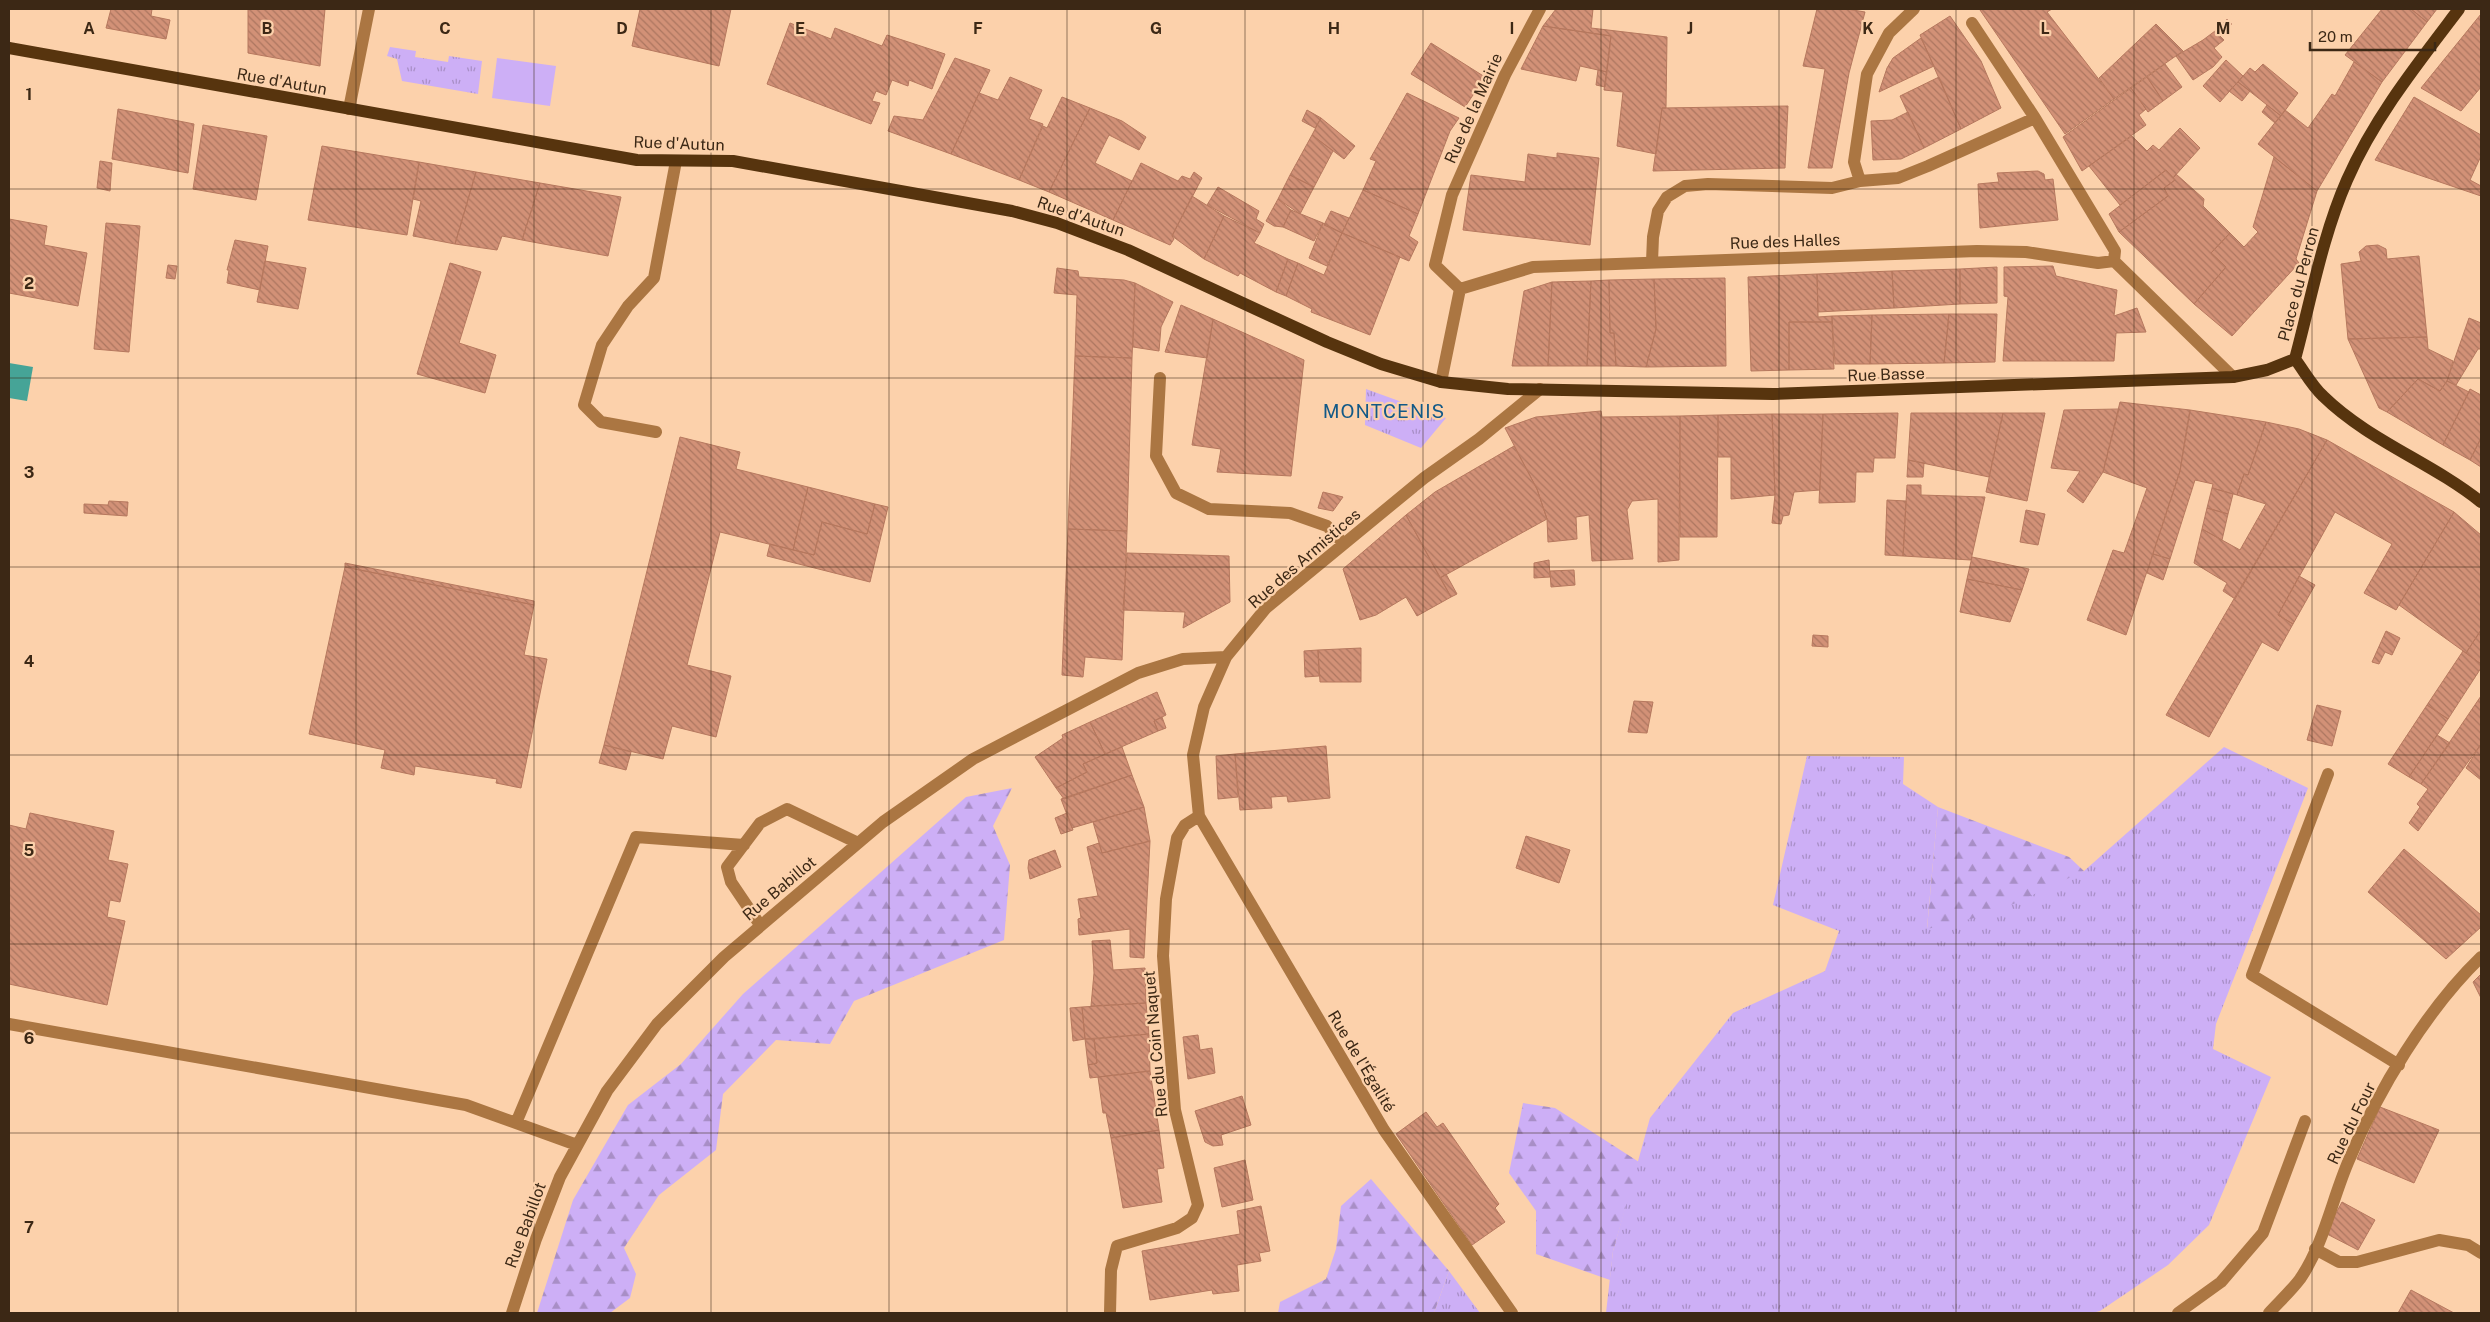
<svg xmlns="http://www.w3.org/2000/svg" width="2490" height="1322" viewBox="0 0 2490 1322" font-family="'Public Sans',sans-serif">
  <defs>
    <pattern id="grass-tufts" width="24" height="20" patternUnits="userSpaceOnUse" patternTransform="scale(1.25)"><rect width="24" height="20" fill="#cdaff6"/><path d="M3 7l-1-3M5 7V3M7 7l1-3M15 17l-1-3M17 17v-4M19 17l1-3" fill="none" stroke="#a88ec6"/></pattern>
    <pattern id="forest-firs" width="22" height="20" patternUnits="userSpaceOnUse" patternTransform="scale(1.25)"><rect width="22" height="20" fill="#cdaff6"/><path d="M5 1l3.5 6h-7zM16 11l3.5 6h-7z" fill="#a88ec6"/></pattern>
    <pattern id="building-back-hatch" width="6" height="6" patternUnits="userSpaceOnUse" patternTransform="scale(1.25)"><rect width="6" height="6" fill="#d29177"/><path d="M-1 5l2 2M0 0l6 6M5-1l2 2" fill="none" stroke="#ac7660"/></pattern>
  </defs>
  <rect width="100%" height="100%" fill="#fcd1ab"/>
  <path fill="url(#grass-tufts)" d="M390 47 416 51 415 57 448 62 449 56 482 61 478 94 402 81 397 59 387 56Z
    M1366 389 1446 418 1421 448 1365 425Z
    M2224 747 2308 788 2216 1024 2213 1049 2271 1077 2209 1225 2168 1265 2100 1311 2092 1313H1606L1613 1251 1650 1118 1733 1013 1825 971 1839 931 1773 905 1807 756 1904 757 1903 784 1938 807 1927 928 2084 871Z
    M1449 1271 1480 1313H1434Z"/>
  <path fill="url(#forest-firs)" d="M1012 788 993 826 1010 865 1004 940 854 1001 830 1044 776 1040 723 1094 716 1150 659 1195 624 1248 636 1274 630 1298 610 1313H537L573 1200 628 1105 681 1064 743 994 966 797Z
    M1938 807 2069 857 2084 871 1992 914 1927 929Z
    M1523 1103 1555 1108 1639 1162 1613 1251 1610 1280 1536 1254V1211L1509 1173Z
    M1371 1179 1449 1271 1434 1313H1278L1280 1302 1326 1279 1336 1249 1341 1206Z"/>
  <path fill="#cdaff6" d="M497 58 556 66 550 106 492 98Z"/>
  <path fill="#46a497" d="M9 363 33 367 27 401 9 398Z"/>
  <path fill="url(#building-back-hatch)" stroke="#b6785e" d="M111 9H152L151 16 170 20 166 39 106 28Z
    M248 9H325L320 66 248 53Z
    M640 9H731L719 66 632 46Z
    M1556 9H1593L1591 28 1667 37 1666 108H1662L1656 154 1617 146 1623 92 1604 90 1611 36 1543 26Z
    M1817 9H1847L1865 12 1849 73 1832 168H1808L1825 69 1803 66Z
    M1982 9H2052L2047 12 2114 99 2065 134 1980 10Z
    M2382 9H2411L2427 22 2382 82 2345 55Z
    M2411 9H2437L2427 22Z
    M2481 14V87L2461 111 2421 88Z
    M1950 16 1981 61 2001 108 1961 129 1920 35Z
    M2227 19 2232 24 2220 36 2215 31Z
    M790 23 831 39 835 28 882 46 887 35 945 54 932 89 909 80 908 86 892 80 886 95 876 91 872 101 880 103 871 124 767 84Z
    M2156 24 2183 51 2114 99 2099 78Z
    M1543 26 1611 36 1607 72 1580 66 1576 81 1521 69Z
    M2215 31 2224 40 2214 48 2222 57 2213 67 2193 80 2176 56 2203 40Z
    M1921 38 1934 66 1879 92 1887 68 1893 58Z
    M1431 43 1485 77 1465 107 1411 74Z
    M955 58 990 70 951 154 888 131 894 116 923 120Z
    M2226 60 2243 76 2220 102 2203 86Z
    M2354 62 2382 82 2317 191 2258 144 2285 110 2308 128 2332 94 2335 96Z
    M2165 64 2182 87 2163 101 2147 77Z
    M2263 64 2298 93 2281 116 2238 82 2250 68 2255 72Z
    M1598 70 1607 72 1605 87 1596 85Z
    M1010 77 1042 90 1029 119 1043 124 1019 180 951 154 979 93 998 100Z
    M1939 77 1961 129 1924 148 1900 96Z
    M2147 77 2163 101 2148 112 2131 88Z
    M2238 82 2250 91 2242 101 2229 91Z
    M2131 88 2146 109 2139 115 2146 125 2082 171 2063 137Z
    M1407 93 1459 118 1450 131 1418 214 1363 190 1376 161 1370 159Z
    M1062 97 1090 108 1049 192 1019 180 1043 126 1047 128Z
    M2414 97 2481 135V156L2470 180 2481 186V196L2375 160Z
    M2267 105 2281 116 2275 123 2262 112Z
    M1788 106 1785 168 1653 171 1662 108Z
    M1090 108 1122 121 1146 137 1139 150 1109 135 1095 163 1132 181 1113 220 1049 192Z
    M118 109 194 124 188 173 112 159Z
    M1307 110 1321 118 1315 128 1302 121Z
    M1908 112 1924 148 1901 159 1873 160 1871 121 1892 120Z
    M1321 118 1355 146 1344 159 1312 135Z
    M203 125 267 136 256 200 193 189Z
    M2180 128 2200 148 2173 178 2166 170 2120 205 2089 166 2132 136 2147 151 2153 145 2159 150Z
    M1312 135 1333 151 1314 187 1290 175Z
    M322 146 419 162 407 235 308 220Z
    M1557 153 1599 158 1590 245 1463 230 1471 175 1525 182 1528 154 1557 158Z
    M2274 157 2317 191 2296 259 2299 263 2232 336 2194 304 2226 267 2211 253 2230 233 2244 247 2258 232 2253 227Z
    M100 161 112 163 110 191 97 188Z
    M419 162 476 172 455 244 413 236 421 201 413 199Z
    M1141 163 1178 181 1182 176 1190 179 1194 172 1202 178 1172 236 1174 239 1170 245 1113 220Z
    M2166 170 2175 180 2164 188 2168 196 2119 232 2109 214Z
    M2038 171 2044 174 2045 180 2053 179 2058 220 1980 228 1978 184 1999 182 1997 173Z
    M476 172 540 183 522 240 502 236 497 250 455 244Z
    M2176 174 2204 199 2203 206 2230 233 2211 253 2226 267 2194 304 2119 232 2168 196 2164 188 2175 180 2173 178Z
    M1290 175 1314 187 1300 214 1278 199Z
    M540 183 621 197 608 256 522 240Z
    M1218 187 1259 211 1256 219 1264 224 1260 233 1207 205Z
    M1363 190 1418 214 1409 236 1418 242 1409 261 1342 233Z
    M1192 196 1224 216 1204 259 1172 236Z
    M1278 199 1291 210 1283 227 1274 226 1266 221Z
    M1291 210 1323 223 1314 241 1283 227Z
    M1331 211 1349 218 1342 233 1324 225Z
    M1224 216 1260 233 1254 243 1288 259 1276 292 1240 273 1238 276 1204 259Z
    M9 219 47 226 44 245 87 253 78 306 9 293Z
    M106 223 140 226 129 352 94 349Z
    M1323 223 1342 233 1327 266 1309 258Z
    M1342 233 1400 257 1370 335 1311 312 1312 309 1286 296 1298 263 1324 275Z
    M235 240 268 246 260 290 227 283 229 270H227Z
    M2378 245 2386 249 2387 259 2419 256 2427 337 2348 339 2341 264 2361 261 2359 252 2366 246Z
    M1288 259 1298 263 1286 296 1276 292Z
    M265 261 306 268 298 309 257 302Z
    M450 263 481 272 459 343 496 355 485 393 417 374Z
    M168 265 177 266 175 279 166 278Z
    M2053 266 2056 276 2117 290 2114 316 2137 308 2146 332 2116 333 2114 361H2003L2008 297 2004 296V267Z
    M1997 267V303L1960 304V269Z
    M1057 268 1078 271 1079 277 1124 280 1135 283 1132 358 1075 356 1077 295 1054 293Z
    M1960 269V304L1894 308 1892 271Z
    M1892 271 1894 308 1818 312 1817 274Z
    M1817 274 1818 317 1832 316V322H1789V370L1751 371 1748 277Z
    M1725 278 1726 366 1646 367 1656 329 1654 279Z
    M1654 279 1656 329 1646 367 1616 366 1614 333H1610L1609 280Z
    M1609 280 1610 333H1614L1616 366H1587L1591 281Z
    M1591 281 1587 366H1548L1552 282Z
    M1552 282 1548 366H1512L1524 291Z
    M1135 283 1173 302 1161 327 1159 351 1133 347Z
    M1181 305 1213 319 1207 358 1165 352Z
    M1949 314H1997L1995 362 1944 363Z
    M1949 314 1944 363 1870 364 1872 315Z
    M1872 315 1870 364H1835L1832 316Z
    M2469 318 2481 323V349H2478L2456 385 2447 381Z
    M1213 319 1304 360 1291 476 1217 472 1221 449 1192 445Z
    M1789 322H1832L1834 369 1789 370Z
    M2427 337 2428 349 2453 361 2447 381 2440 391 2418 379 2387 412 2379 408 2348 339Z
    M1075 356 1132 358 1127 531 1068 529Z
    M2418 379 2440 391 2447 381 2469 392 2443 445 2387 412Z
    M2470 389 2481 395V438L2470 460 2443 445Z
    M2120 402 2190 410 2180 471 2126 635 2087 620 2113 550 2124 553 2147 488 2103 472Z
    M2119 409 2103 472 2083 503 2067 491 2080 471 2051 468 2064 410Z
    M2190 410 2266 422 2248 475 2244 474 2237 495 2212 488 2213 484 2195 480 2170 559 2153 554 2180 471Z
    M1601 411 1602 417 1680 416 1679 560 1658 562V499L1632 501 1627 510 1633 559 1592 561 1589 515 1576 517 1577 539 1548 542 1547 519 1537 489 1505 428 1536 417Z
    M1898 413 1895 458H1874L1873 472H1856L1855 502 1819 503 1823 414Z
    M1911 413H2003L1989 477 1908 460Z
    M2003 413H2045L2027 501 1986 492Z
    M1772 414H1823L1820 490 1794 492 1789 515 1783 516 1781 524 1772 523 1775 495Z
    M1772 414 1775 495 1731 499V457H1718V415Z
    M1718 415 1717 537H1680V416Z
    M2266 422 2299 429 2327 440 2235 599 2223 591 2227 583 2194 563 2202 529 2240 550 2266 504 2237 495 2244 474 2248 475Z
    M680 437 740 452 736 469 808 487 793 550 720 532 687 665 731 676 716 737 672 726 663 759 604 745Z
    M2481 438V467L2470 460Z
    M2327 440 2454 512 2396 610 2364 593 2392 544 2335 512 2278 615 2293 624 2278 651 2262 642 2209 737 2166 715Z
    M1514 446 1537 489 1547 519 1440 578 1406 515 1435 492Z
    M1908 460 1924 463 1923 477H1907Z
    M1907 485H1921V495L1985 497 1971 560 1903 556Z
    M808 487 875 504 867 534 822 522 814 555 793 550Z
    M2212 488 2233 494 2228 514 2207 508Z
    M1323 492 1343 497 1333 511 1318 508Z
    M1887 500 1906 501 1903 556 1885 555Z
    M109 501 128 502 127 516 84 513V504L108 505Z
    M875 504 888 507 870 582 767 556 770 544 814 555 822 522 867 534Z
    M2207 508 2228 514 2222 540 2202 529Z
    M2026 510 2045 514 2038 545 2020 542Z
    M2454 512 2481 535V630L2466 653 2399 605Z
    M1406 515 1451 597 1417 616 1406 597 1376 615 1360 620 1343 569Z
    M1068 529 1127 531 1122 660 1085 657 1083 677 1062 675Z
    M1127 553 1229 556 1230 602 1183 628 1185 612 1123 610Z
    M2153 554 2170 559 2163 580 2147 573Z
    M1972 557 2029 569 2022 590 1967 579Z
    M1549 560 1550 577 1534 578V563Z
    M345 563 534 601V605L345 567Z
    M345 567 534 605 524 655 547 659 521 788 496 783 497 779 415 766 414 775 381 768 385 750 309 734Z
    M1574 570 1575 585 1551 587 1550 571Z
    M1446 574 1457 594 1451 597 1440 578Z
    M2299 576 2315 585 2293 624 2278 615Z
    M1967 579 2022 590 2010 622 1960 612Z
    M2481 630V664L2466 653Z
    M2386 631 2400 638 2392 655 2385 652 2379 664 2372 662Z
    M1813 635 1828 636V647L1812 646Z
    M1361 648V682H1320L1318 650Z
    M1318 650 1319 676 1305 677 1304 651Z
    M2463 651 2481 664V668L2448 719 2427 705Z
    M1157 692 1166 715 1154 721 1158 731 1105 754 1090 722Z
    M2481 696V744L2418 831 2409 823 2420 807 2417 804 2428 789 2421 784Z
    M1634 701 1653 702 1647 733 1628 732Z
    M2317 705 2341 711 2332 746 2307 740Z
    M2427 705 2448 719 2409 777 2388 764Z
    M1162 717 1166 728 1158 731 1154 721Z
    M1090 722 1105 754 1083 764 1087 772 1056 788 1035 757 1063 738 1062 735Z
    M2437 735 2450 743 2421 784 2409 777Z
    M2481 744V780L2466 768Z
    M604 745 631 752 626 770 599 763Z
    M1326 746 1330 798 1288 802 1287 796 1271 797 1272 808 1240 810 1235 754Z
    M1122 747 1132 775 1064 799 1056 788 1087 772 1083 764Z
    M1235 754 1238 797 1218 799 1216 756Z
    M1132 775 1144 807 1072 828 1061 799Z
    M1144 807 1150 841 1102 853 1093 822Z
    M30 813 114 831 108 860 128 864 120 902 110 900 107 917 125 921 107 1005 9 984V825L26 829Z
    M1067 813 1073 830 1061 834 1055 818Z
    M1526 836 1570 850 1559 883 1516 868Z
    M1150 841 1144 958 1130 957V929L1079 935 1078 919 1081 918 1078 899 1098 896 1087 847 1099 843 1102 853Z
    M2404 849 2481 915V927L2446 959 2368 892Z
    M1055 850 1061 867 1030 879 1028 868 1029 860Z
    M1110 940 1113 970 1145 968 1146 1003 1091 1006 1094 973 1092 941Z
    M2481 974V998L2473 982Z
    M1146 1003 1149 1034 1085 1039 1082 1007Z
    M1082 1007 1085 1039 1073 1041 1070 1008Z
    M1149 1034 1150 1071 1090 1078 1088 1065 1097 1063 1094 1039Z
    M1198 1035 1200 1050 1212 1048 1215 1073 1188 1079 1183 1037Z
    M1085 1039H1094L1097 1063 1088 1065Z
    M1150 1071 1159 1130 1111 1138 1106 1113H1103L1098 1077Z
    M1242 1096 1251 1125 1221 1135 1223 1145 1213 1146 1205 1142 1195 1111Z
    M2380 1107 2439 1130 2414 1183 2357 1159Z
    M1426 1112 1437 1127 1443 1123 1499 1204 1495 1208 1505 1222 1472 1245 1396 1134Z
    M1159 1130 1164 1168 1157 1169 1162 1202 1123 1208 1111 1138Z
    M1245 1160 1253 1200 1222 1207 1214 1168Z
    M2342 1202 2375 1220 2358 1250 2325 1233Z
    M1261 1206 1270 1251 1259 1253 1261 1261 1237 1265 1239 1291 1213 1294 1212 1290 1150 1300 1142 1251 1240 1234 1237 1211Z
    M2411 1290 2454 1313H2398Z"/>
  <g fill="none" stroke-linecap="round" stroke-linejoin="round">
    <path stroke="#ab7642" stroke-width="12" d="M1972 23 2035 118 2115 251 2114 261 2233 377
      M349 109 369 9
      M1860 181 1854 162 1867 74 1889 33 1914 9
      M1652 262 1653 237 1658 211 1667 197 1685 186 1708 184 1832 188 1860 181 1898 178 1928 166 2035 118
      M1460 289 1533 267 1977 251 2026 252 2098 263 2114 261
      M1160 378 1156 456 1176 493 1209 509 1290 513 1327 526 1344 544
      M1441 382 1460 289 1435 265 1452 195 1505 75 1540 9
      M656 432 601 422 584 405 602 345 628 306 654 278 676 161
      M2328 774 2252 975 2399 1065
      M760 925 731 882 727 867 760 823 787 809 858 843
      M9 1024 466 1105 577 1145
      M516 1123 636 837 744 845
      M2315 1249 2339 1262H2357L2439 1240 2468 1245 2481 1253
      M512 1313 536 1239 560 1177 607 1091 657 1024 724 957 883 822 973 759 1138 673 1183 659 1226 657
      M1110 1313 1111 1270 1117 1246 1177 1228 1192 1218 1198 1205 1175 1110 1163 956 1166 899 1177 838 1185 825 1199 816
      M1512 1313 1384 1130 1199 816 1193 755 1204 707 1226 657 1266 608 1424 478 1479 439 1540 389
      M2178 1313 2221 1282 2263 1233 2305 1121
      M2269 1313C2279 1302 2291 1291 2300 1279 2324 1244 2332 1199 2349 1160 2378 1090 2427 1009 2481 957"/>
    <path stroke="#57340e" stroke-width="12" d="M9 48 637 160 733 161 1012 211 1057 223 1128 250 1327 342 1381 364 1441 382 1508 389 1773 394 2233 377 2267 370 2295 359C2304 371 2312 386 2323 396 2369 441 2431 462 2481 502
      M2295 359C2311 300 2322 237 2347 180 2374 118 2418 63 2459 9"/>
  </g>
  <path fill="none" stroke="#3c2815" stroke-width="1" stroke-opacity="0.55" d="M178 9V1313M356 9V1313M534 9V1313M711 9V1313M889 9V1313M1067 9V1313M1245 9V1313M1423 9V1313M1601 9V1313M1779 9V1313M1956 9V1313M2134 9V1313M2312 9V1313M9 189H2481M9 378H2481M9 567H2481M9 755H2481M9 944H2481M9 1133H2481"/>
  <g text-anchor="middle" stroke-width="4.5" stroke-linejoin="round" paint-order="stroke">
    <g font-size="16" fill="#3c2815" stroke="#fcd1ab">
      <text transform="translate(282 81) rotate(10)" y="6">Rue d'Autun</text>
      <text transform="translate(1473 108) rotate(-66)" y="6">Rue de la Mairie</text>
      <text transform="translate(679 143) rotate(2)" y="6">Rue d'Autun</text>
      <text transform="translate(1081 216) rotate(19)" y="6">Rue d'Autun</text>
      <text transform="translate(1785 241) rotate(-2)" y="6">Rue des Halles</text>
      <text transform="translate(2298 284) rotate(-75)" y="6">Place du Perron</text>
      <text transform="translate(1886 374) rotate(-2)" y="6">Rue Basse</text>
      <text transform="translate(1304 558) rotate(-41)" y="6">Rue des Armistices</text>
      <text transform="translate(779 888) rotate(-40)" y="6">Rue Babillot</text>
      <text transform="translate(1155 1044) rotate(-95)" y="6">Rue du Coin Naquet</text>
      <text transform="translate(1362 1061) rotate(59)" y="6">Rue de l'Égalité</text>
      <text transform="translate(2351 1123) rotate(-64)" y="6">Rue du Four</text>
      <text transform="translate(525 1225) rotate(-70)" y="6">Rue Babillot</text>
    </g>
    <g font-size="19" letter-spacing="1" fill="#125987" stroke="#fcd1ab">
      <text x="1384" y="418">MONTCENIS</text>
    </g>
  </g>
  <g font-size="16" text-anchor="middle" font-weight="bold" fill="#3c2815" stroke="#fcd1ab" stroke-width="4.5" stroke-linejoin="round" paint-order="stroke">
    <text x="89" y="34">A</text>
    <text x="267" y="34">B</text>
    <text x="445" y="34">C</text>
    <text x="622" y="34">D</text>
    <text x="800" y="34">E</text>
    <text x="978" y="34">F</text>
    <text x="1156" y="34">G</text>
    <text x="1334" y="34">H</text>
    <text x="1512" y="34">I</text>
    <text x="1690" y="34">J</text>
    <text x="1868" y="34">K</text>
    <text x="2045" y="34">L</text>
    <text x="2223" y="34">M</text>
    <text x="29" y="100">1</text>
    <text x="29" y="289">2</text>
    <text x="29" y="478">3</text>
    <text x="29" y="667">4</text>
    <text x="29" y="856">5</text>
    <text x="29" y="1044">6</text>
    <text x="29" y="1233">7</text>
  </g>
  <rect width="2490" height="1322" fill="none" stroke="#3c2815" stroke-width="20"/>
  <path d="M2310 42v8h125v-8" fill="none" stroke="#3c2815" stroke-width="2.5"/>
  <text x="2318" y="42" font-size="15" fill="#3c2815" stroke="#fcd1ab" stroke-width="4" paint-order="stroke">20 m</text>
</svg>
